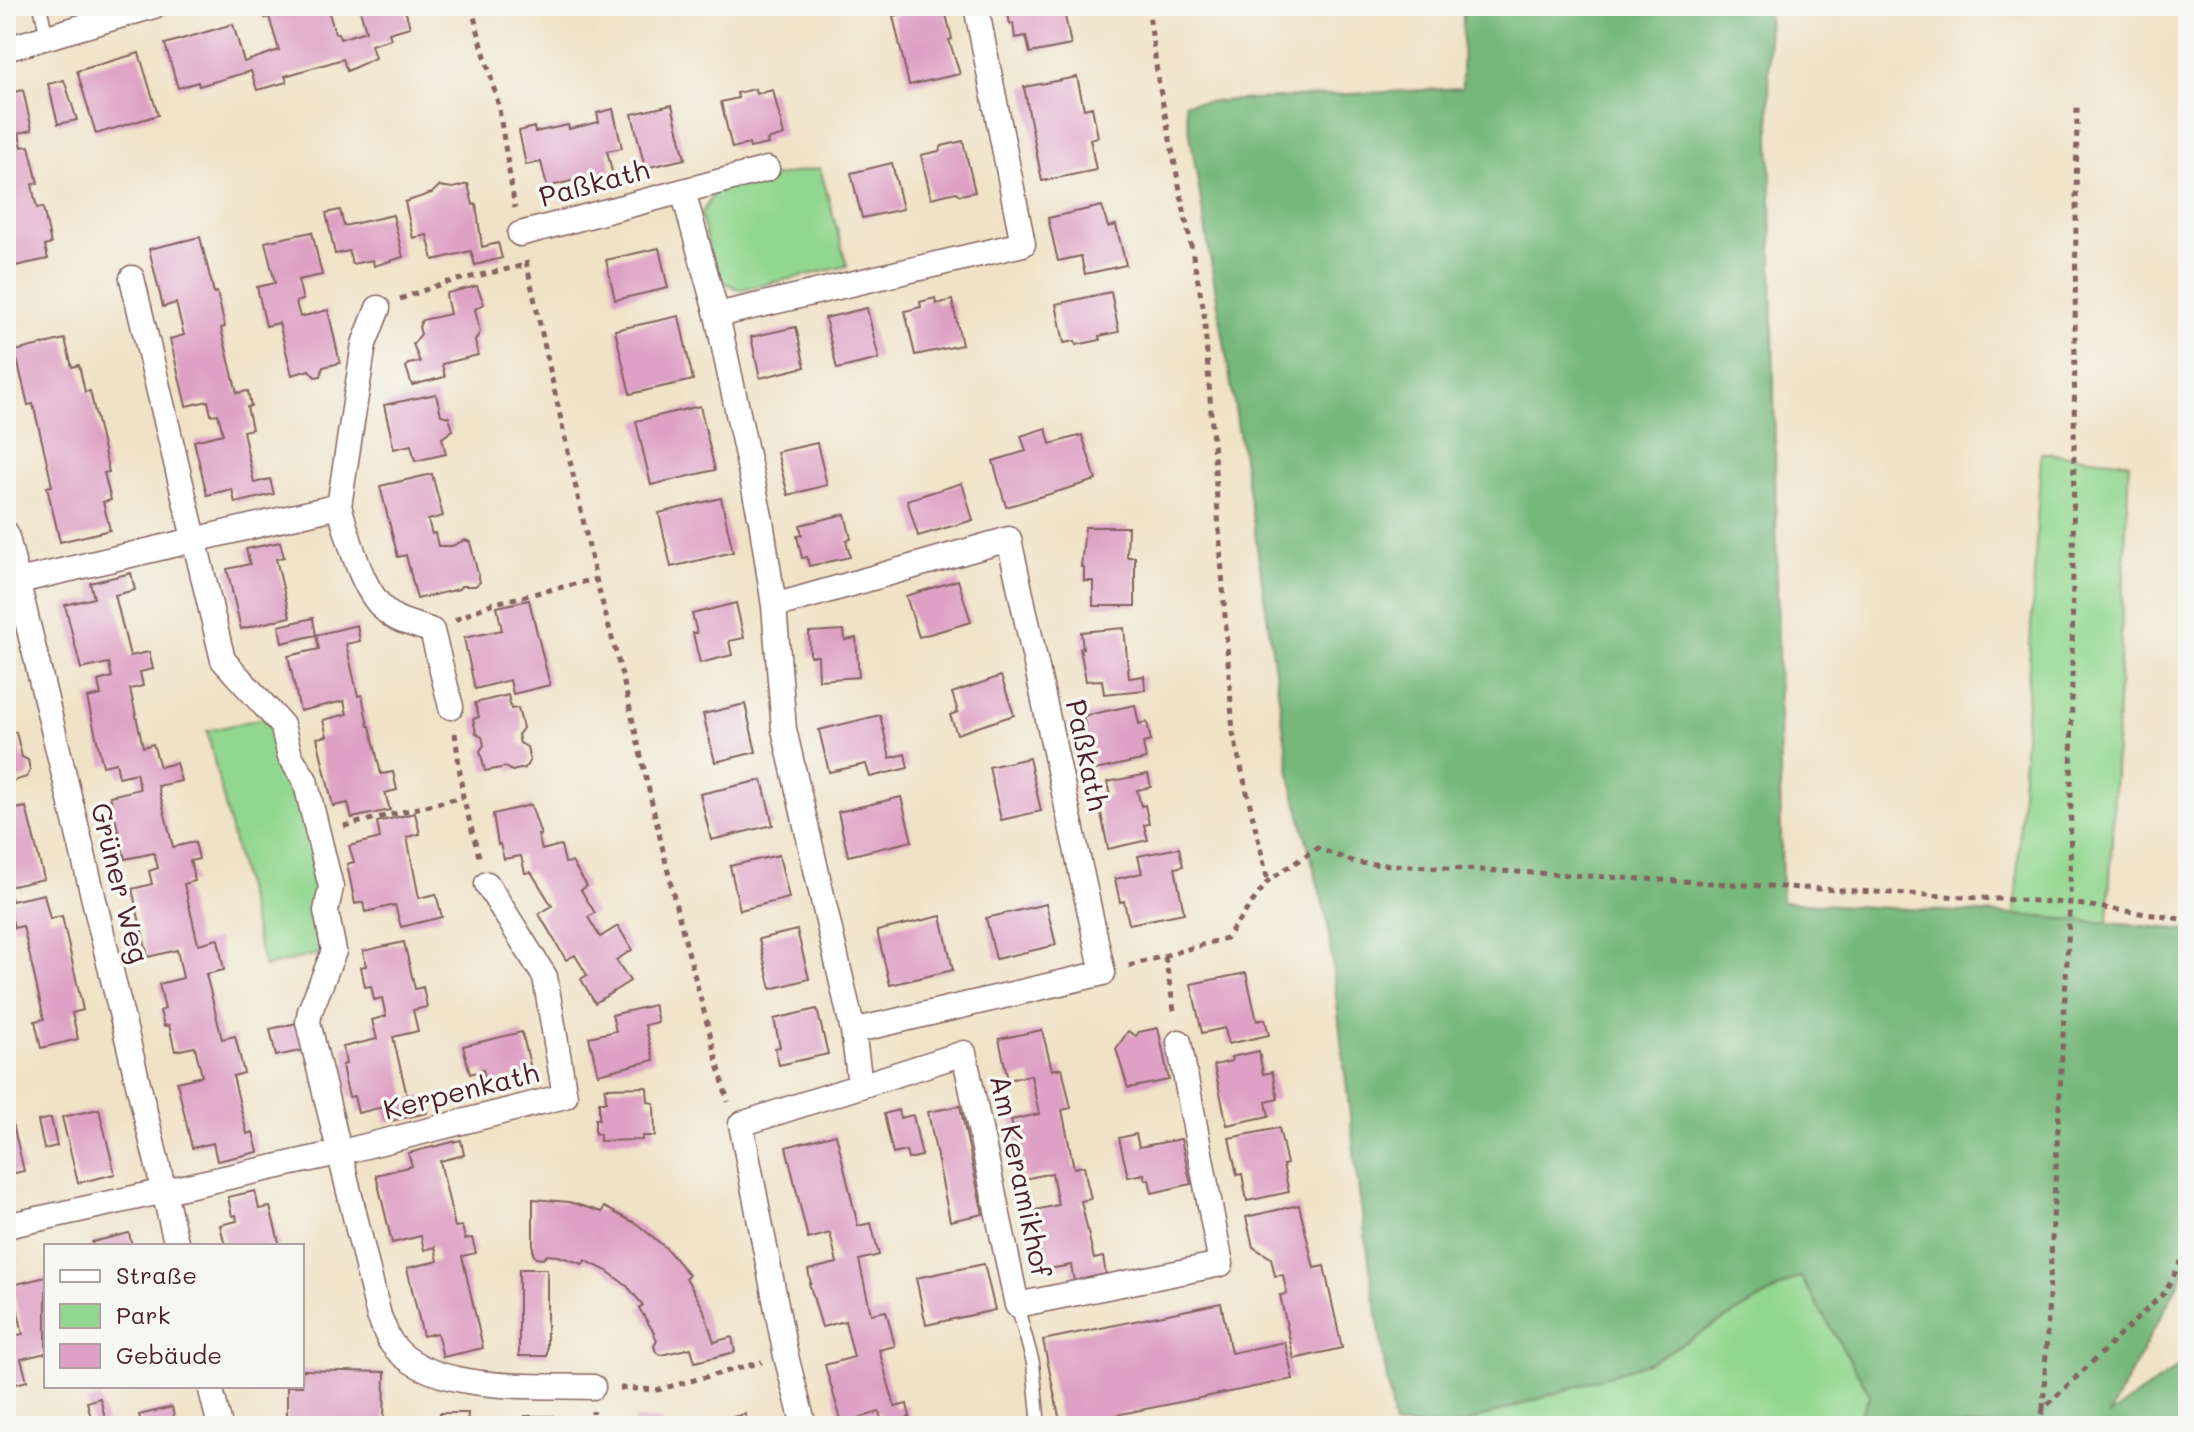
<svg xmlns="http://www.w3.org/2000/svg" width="2194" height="1432" viewBox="0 0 2194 1432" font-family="Mali,sans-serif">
  <rect width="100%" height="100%" fill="#f6f6f2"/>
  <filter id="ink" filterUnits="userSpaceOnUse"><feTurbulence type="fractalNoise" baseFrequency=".0125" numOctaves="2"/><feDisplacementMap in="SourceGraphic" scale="16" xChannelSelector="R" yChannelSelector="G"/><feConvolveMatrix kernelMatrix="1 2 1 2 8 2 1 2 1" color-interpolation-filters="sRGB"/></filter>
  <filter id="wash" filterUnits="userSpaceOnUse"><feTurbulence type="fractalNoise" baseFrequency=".006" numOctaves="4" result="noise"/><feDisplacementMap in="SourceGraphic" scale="32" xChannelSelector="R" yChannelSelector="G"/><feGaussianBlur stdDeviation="1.8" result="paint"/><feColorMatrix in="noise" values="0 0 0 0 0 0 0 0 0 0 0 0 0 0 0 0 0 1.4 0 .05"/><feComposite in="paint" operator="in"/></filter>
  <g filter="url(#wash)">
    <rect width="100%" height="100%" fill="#f0e2c6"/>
    <path fill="#92d78f" stroke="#6e7b5d" stroke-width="2" d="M820 168 847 266 740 290 715 277 701 214 715 192 735 184Z
      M2041 453 2129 462 2108 923 2015 915Z
      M263 718 275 731 295 778 322 889 325 947 322 953 264 967 207 731Z
      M1801 1276 1870 1394 1856 1426H1450L1650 1362Z"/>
    <path fill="#75b87a" stroke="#606c52" stroke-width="2" d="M1463 6H1768L1782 902 2015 915 2188 930V1265L2108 1416 2188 1360V1426H1856L1870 1394 1800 1276 1650 1362 1456 1426H1394L1360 1201 1327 919 1291 780 1253 519 1185 103 1462 88Z"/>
    <g id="blocks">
      <path fill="#dea0c5" d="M261 6H280L282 13 293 9 292 6H327L335 33H338L340 39 366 31 359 6H404L410 27 389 33 391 39 371 45 375 58 347 71 343 59 285 76 287 82 257 90 251 71 199 86 198 82 178 88 165 44 233 24 244 62 279 50 269 17 265 18Z
        M936 6H944L952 39 949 40 960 74 909 85 893 16Z
        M1009 6H1063L1071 45 1030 53 1026 36 1015 38 1013 23 1010 24 1007 9H1010Z
        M139 53 158 115 96 134 77 71Z
        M1077 77 1084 109 1092 107 1098 137 1090 139 1096 170 1042 181 1024 87Z
        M64 80 77 120 58 124 48 84Z
        M755 89 756 94 773 90 784 135 767 140 768 144 750 148 749 144 732 148 721 102 738 98 737 93Z
        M23 90 32 130 19 133 22 147 29 146 38 183 32 184 34 195 37 208 43 207 51 244 45 246 48 259 6 268V94Z
        M672 105 685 159 645 168 632 114Z
        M613 109 622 148 607 151 613 176 579 184V179L547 187 541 162 526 165 519 131 534 127 535 132 568 125 569 129 599 122 597 113Z
        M963 141 975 192 960 195 956 192 931 198 921 155 939 151 942 146Z
        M892 163 903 209 862 218 851 173Z
        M468 184 473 205 476 204 482 247 498 243 502 258 475 265 471 251 433 260 427 235 413 238 405 202 432 193 439 186 453 188Z
        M1102 206 1108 227 1116 225 1126 265 1085 274 1081 256 1058 261 1048 218Z
        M340 210 344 226 393 215 403 257 374 266 373 260 352 264 349 251 335 254 326 213Z
        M312 232 322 275 298 280 303 300 296 302 300 317 328 310 340 363 323 367 321 376 315 377 309 370 292 375 279 323 266 326 257 287 275 283 265 242Z
        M200 237 214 293 217 292 225 327 221 328 237 393 248 391 251 406 247 407 252 429 243 431 254 483 270 479 274 494 235 503 232 489 207 495 194 441 223 434 218 414 211 415 208 401 186 406 170 339 184 335 176 303 163 307 149 249Z
        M659 248 668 288 615 300 606 260Z
        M477 286 484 304 475 309 480 332 475 341 478 355 442 364 445 377 412 385 406 367 408 364 420 362 413 344 421 334 419 327 422 320 450 314 446 295 447 293Z
        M1111 292 1119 332 1099 336 1100 340 1076 345 1075 341 1064 343 1056 304Z
        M935 298 936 304 952 300 962 345 915 355 905 311 921 307 920 302Z
        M867 308 879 359 837 369 825 318Z
        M679 316 693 380 630 394 615 330Z
        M796 327 805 367 760 378 751 337Z
        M65 339 72 367 79 365 85 392 90 391 109 472 104 473 111 500 103 502 110 530 60 542 47 487 52 486 46 458 33 404 28 405 15 351Z
        M436 394 441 415 449 417 453 430 442 438 446 454 415 461 411 445 394 449 384 405Z
        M700 406 715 470 651 485 636 421Z
        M1046 428 1050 444 1082 435 1096 480 1006 507 993 461 1026 451 1021 436Z
        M817 443 827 485 788 495 777 452Z
        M432 474 443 516 428 520 432 534 435 533 438 546H452L465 540 470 542 480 582 475 586H461L459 589 417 599 406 555 398 557 380 486Z
        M962 483 973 520 918 536 907 500Z
        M721 498 733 552 671 567 659 513Z
        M845 514 851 539 846 540 850 557 809 566 807 557 802 558 797 536 802 535 800 525Z
        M1085 527H1128L1127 557H1135V606H1093V581H1084V567H1081Z
        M280 542 284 557 276 559 290 617 241 629 227 569 250 564 246 549Z
        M131 573 135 590 115 595 130 656 149 652 153 669 140 672 143 686 130 689 143 747 153 744 160 767 176 763 181 781 158 786 173 847 195 842 199 859 190 861 195 881 184 884 198 944 218 939 224 970 206 974 222 1039 235 1036 244 1073 233 1076 247 1134 253 1132 258 1152 217 1161 213 1143 192 1148 177 1082 202 1076 195 1047 175 1051 169 1025 164 1026 160 1011 165 1009 159 984 183 978 177 950 148 957 132 889 152 884 149 871 158 868 154 853 125 859 110 796 140 789 136 773 119 777 116 763 103 766 87 698 101 695 98 681 112 677 109 663 81 669 65 605 94 598 90 583Z
        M958 580 971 622 919 637 906 596Z
        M529 600 550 685 513 694 510 680 475 689 464 638 502 630 497 607Z
        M736 603 744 638 729 641 732 655 700 663 693 633H697L692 614Z
        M313 618 316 635 357 625 360 641 346 644 358 696 362 695 368 726H370L381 774 393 772 397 790 385 793 390 810 352 818 348 803 333 806 317 738 327 736 323 720 347 714 344 701 300 711 288 656 319 649 316 635 282 643 279 626Z
        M1124 628 1129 678 1144 676 1145 690 1104 694 1102 680 1086 681 1080 648H1083L1081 632Z
        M844 630 845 640 856 638 859 677 819 680 818 656H810L809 632Z
        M1001 676 1014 715 957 734 950 715 958 712 952 693Z
        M508 695 511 709 518 708 523 728 518 735 520 743 527 747 530 760 525 768 512 771 506 767 485 771 480 751 484 745 482 737 476 733 473 719 479 717 475 703Z
        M745 704 756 752 715 762 703 714Z
        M1135 705 1139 724 1147 722 1151 741 1143 743 1146 759 1095 770 1083 716Z
        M880 715 890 758 905 754 908 768 870 777 866 764 829 772 819 730Z
        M16 732 22 757 28 760 30 770 27 777 6 783V734Z
        M1029 758 1041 811 1001 820 989 767Z
        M1148 774 1151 787 1137 790 1141 806 1145 805 1149 824 1144 825 1148 840 1108 849 1098 798 1110 796 1107 782Z
        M762 780 773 825 711 840 700 794Z
        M901 797 912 841 848 856 838 812Z
        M531 805 541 835H538L542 850 561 845 565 863 572 862 587 886 581 890 595 913 588 917 600 937 618 926 632 950 616 960 630 981 595 1003 581 979 587 975 575 955 566 960 539 914 552 906 531 872 525 873 521 856 504 859 500 844 498 845 493 814Z
        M26 807 44 879 8 887 12 901 44 894 50 919 62 916 83 1010 72 1013 78 1039 41 1048 35 1021 44 1019 23 926 14 928 8 902H6V811Z
        M415 813 420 834 407 837 419 898 436 894 442 917 401 927 395 905 365 912 363 902 355 904 347 864 354 862 349 846 380 838 377 822Z
        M1179 848 1183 866 1175 868 1184 913 1129 924 1124 901 1120 902 1115 879 1142 873 1138 856Z
        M779 855 789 898 740 910 730 866Z
        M1046 904 1056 945 996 959 986 918Z
        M941 916 953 970 890 985 877 931Z
        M797 930 809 979 771 989 759 939Z
        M404 942 415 989 423 987 427 1007 413 1010 418 1031 393 1037 408 1100 424 1096 427 1113 386 1122 383 1107 358 1113 354 1096 349 1097 345 1081 342 1065 346 1064 343 1047 377 1039 372 1020 386 1016 382 998 374 1000 371 986 365 987 361 967 366 966 363 951Z
        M1246 973 1257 1021 1265 1019 1269 1035 1228 1044 1225 1028 1202 1033 1191 984Z
        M654 1005 658 1022 645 1025 654 1060 598 1074 589 1037 616 1031 612 1015Z
        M817 1009 828 1054 779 1065 775 1048 780 1047 774 1019Z
        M297 1023 304 1050 276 1056 270 1029Z
        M1158 1028 1169 1080 1128 1088 1116 1049 1128 1031 1136 1036 1139 1032Z
        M1042 1030 1052 1070 1062 1068 1071 1108 1062 1110 1074 1168 1084 1166 1087 1182 1091 1199 1081 1201 1094 1259 1103 1257 1106 1274 1074 1281 1071 1265 1043 1270 1031 1211 1058 1205 1052 1173 1024 1179 1011 1120 1039 1114 1031 1075 1008 1080 999 1039Z
        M522 1032 532 1073 487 1084 483 1070 470 1074 463 1046Z
        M1259 1051 1263 1074 1272 1072 1278 1099 1266 1102 1269 1116 1227 1125 1214 1065 1232 1061 1231 1057Z
        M647 1087 648 1102 654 1103 655 1136H642V1140L600 1141V1134H595V1119H599V1102H606L605 1088Z
        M960 1106 983 1214 950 1221 928 1112Z
        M99 1109 115 1174 78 1183 62 1117Z
        M898 1110 900 1118 913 1115 922 1156 908 1159 906 1151 893 1154 884 1114Z
        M51 1118 57 1146 44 1149 38 1121Z
        M12 1120 24 1171 6 1175V1122Z
        M1279 1128 1287 1164 1283 1165 1289 1192 1247 1201 1242 1174 1237 1175 1229 1138Z
        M836 1134 858 1226 871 1223 879 1255 859 1260 871 1314 886 1311 895 1346 879 1350 895 1407 907 1404 910 1417 883 1425 879 1412 842 1423 825 1365 854 1357 845 1321 822 1327 809 1283H811L808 1270 837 1263 830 1233 808 1239 786 1147Z
        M1136 1134 1139 1147 1181 1139 1191 1184 1152 1193 1149 1179 1145 1180 1144 1174 1128 1177 1119 1138Z
        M461 1140 464 1155 440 1161 455 1227 462 1226 465 1239 472 1238 476 1253 462 1256 483 1348 443 1357 437 1333 423 1336 407 1268 438 1261 435 1247 424 1250 421 1236 392 1243 376 1175 412 1166 408 1153Z
        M255 1191 259 1209 270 1207 280 1246H225L220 1225 237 1221 236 1215 232 1216 228 1197Z
        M533 1199 569 1202 602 1212 604 1207 637 1224 665 1247 689 1275 686 1278 703 1308 714 1342 732 1337 735 1352 695 1362 691 1348 661 1355 656 1352 654 1346 657 1341 653 1331 639 1308 643 1305 627 1286 607 1271 585 1260 583 1264 558 1256 547 1255 543 1259 536 1258 533 1254Z
        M1299 1205 1314 1268 1324 1266 1342 1348 1294 1359 1280 1295 1287 1294 1283 1275 1275 1276 1271 1258 1253 1247 1246 1217Z
        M129 1233 132 1246H93L92 1242Z
        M984 1264 995 1310 926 1325 916 1278Z
        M519 1269H547V1356H519Z
        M46 1277V1353L21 1359 27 1381 9 1386 6 1374V1337L23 1334 12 1285Z
        M1221 1303 1231 1353 1285 1342 1293 1379 1116 1415 1118 1426H1061L1043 1340Z
        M302 1370 385 1372 384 1426H287V1386H302Z
        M100 1398 107 1426H93L87 1402Z
        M172 1407 176 1426H142L139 1415Z
        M440 1413H468L467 1426H439Z
        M745 1414 748 1426H719L718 1421Z
        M525 1416H553V1426H525Z
        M634 1419 662 1420V1426H634Z"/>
    </g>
  </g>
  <g filter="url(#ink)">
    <use href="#blocks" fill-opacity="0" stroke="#846361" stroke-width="2"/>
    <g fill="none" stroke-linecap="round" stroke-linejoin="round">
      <g stroke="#846361" stroke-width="15">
        <path id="service" d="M40 6 47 37
          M1017 1305 1033 1363 1039 1426"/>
      </g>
      <g stroke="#846361" stroke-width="27">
        <path id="minor" d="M6 49 154 6
          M767 169 683 191 717 315 761 521 774 606 784 729 853 1031 860 1084
          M520 234 683 191
          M132 278 223 660 282 725 290 756 305 780 331 887 326 911 334 951 310 1011 308 1022 379 1316C383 1324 386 1336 392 1344 430 1394 535 1385 593 1387
          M717 315 1023 244 976 6
          M339 506C350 540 362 600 396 618 407 624 421 626 432 631L451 707
          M6 533 177 1246
          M6 584 339 506 364 344 378 308
          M774 606 1009 539 1103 973 853 1031
          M6 1226 338 1153 565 1096 545 977 487 884
          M210 1386 220 1426
          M804 1426 786 1356 741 1124 964 1053 1017 1305 1221 1264 1179 1042"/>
      </g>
      <path stroke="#846361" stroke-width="5" stroke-dasharray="6 6" stroke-linecap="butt" d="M471 6 498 103 515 208
        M1148 6 1158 79 1204 311 1233 733 1268 881
        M526 261 596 579 623 679 676 906 728 1102
        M400 299 444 283 526 265
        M455 620 491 604 596 579
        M455 733 463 797 480 860
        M344 826 463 797
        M1165 957 1175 1016
        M1129 966 1226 938 1268 881 1317 848 1357 863 2070 903 2188 920
        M620 1388 657 1390 762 1362
        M2043 1409 2070 903 2077 103
        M593 1426V1411
        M2039 1426 2043 1409 2164 1293 2188 1250"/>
      <use href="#service" stroke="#fff" stroke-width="12"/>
      <use href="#minor" stroke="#fff" stroke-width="24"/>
    </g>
  </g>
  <g text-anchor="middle" stroke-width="7" stroke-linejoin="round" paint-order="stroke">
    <g font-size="28" fill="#4a1f2b" stroke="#f6f6f2">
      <text transform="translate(594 183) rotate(-15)" y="10">Paßkath</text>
      <text transform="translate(1087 755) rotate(78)" y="10">Paßkath</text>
      <text transform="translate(120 883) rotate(76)" y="10">Grüner Weg</text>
      <text transform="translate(461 1091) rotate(-14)" y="10">Kerpenkath</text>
      <text transform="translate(1021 1176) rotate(78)" y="10">Am Keramikhof</text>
    </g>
  </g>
  <rect width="2194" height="1432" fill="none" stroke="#f6f6f2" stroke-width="32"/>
  <rect x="44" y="1244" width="260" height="144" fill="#f6f6f2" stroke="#b1a0a2" stroke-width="2"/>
  <rect x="60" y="1270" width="40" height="12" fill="#ffffff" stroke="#b1a0a2" stroke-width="2"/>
  <text x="116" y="1284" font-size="24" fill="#4a1f2b">Straße</text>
  <rect x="60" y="1304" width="40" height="24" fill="#92d78f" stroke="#b1a0a2" stroke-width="2"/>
  <text x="116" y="1324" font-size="24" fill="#4a1f2b">Park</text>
  <rect x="60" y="1344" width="40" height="24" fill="#dea0c5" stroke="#b1a0a2" stroke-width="2"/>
  <text x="116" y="1364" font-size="24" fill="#4a1f2b">Gebäude</text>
</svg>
